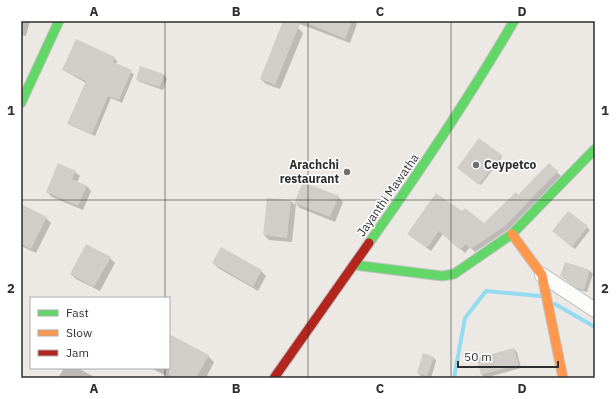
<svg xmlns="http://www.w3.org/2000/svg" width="616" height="399" viewBox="0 0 616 399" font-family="'IBM Plex Sans',sans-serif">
  <rect width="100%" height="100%" fill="#ece8e4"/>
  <path fill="#0003" d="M21 21H30L26 36 21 35Z
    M297 21H355L357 24 350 43 300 24Z
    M284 22 298 28 303 33 280 89 266 84 261 79Z
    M114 58 117 61 116 64 134 74 122 103 111 98 95 136 72 126 69 123 86 83 63 70Z
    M140 67 164 75 167 78 163 90 140 82 137 79Z
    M501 155 502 157 481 185 459 169Z
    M549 164 561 176 509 229 475 252 470 247 465 253 443 234 431 251 408 234 462 212 484 225 518 196Z
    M75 172 80 176 77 182 87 186 91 191 83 210 52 197 47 192Z
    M303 183 338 197 343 202 335 222 300 208 296 204 292 242 269 240 264 235 291 201 295 205Z
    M21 206 46 218 51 223 36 253 21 246Z
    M568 212 590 230 575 249 556 234Z
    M110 258 115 263 100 291 76 279 71 274Z
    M213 263 261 271 266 276 258 291 218 268Z
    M565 263 590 271 593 274 587 292 579 290 561 276Z
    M169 335 208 356 214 362 206 378H170L151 368H169Z
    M514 349 517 352 521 368 485 378 482 375 478 358Z
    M433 357 436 361 431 378 421 376 418 373Z
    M64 368H78L96 378H58Z"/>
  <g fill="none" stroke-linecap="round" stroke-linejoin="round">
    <path stroke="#94dbf0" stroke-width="4" d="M555 304 595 327
      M454 378 465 318 486 291 540 296"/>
  </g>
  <path fill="#d1ceca" d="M283 21H301L275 85 260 79Z
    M302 21H352L345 39Z
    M76 39 115 57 113 62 132 70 119 100 108 96 92 134 67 124 86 81 62 70Z
    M140 66 164 74 160 87 136 80Z
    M479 138 502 155 479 185 457 168Z
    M58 163 76 171 72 179 87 186 78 206 46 192Z
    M549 163 558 171 505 226 471 249 466 244 460 250 439 231 427 248 407 234 436 193 462 211 465 208 484 223 516 192 518 195Z
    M303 182 339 196 330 217 294 203Z
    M267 198 291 200 287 238 263 235Z
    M21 204 47 217 31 249 21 244Z
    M568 211 588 226 572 247 552 231Z
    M86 244 111 257 94 287 70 274Z
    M221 247 262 270 253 287 212 263Z
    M565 262 590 270 584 290 575 287 560 276Z
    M169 334 209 355 196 378H174L169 375Z
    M514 348 519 365 481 375 477 358Z
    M423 353 434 357 427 376 417 373Z"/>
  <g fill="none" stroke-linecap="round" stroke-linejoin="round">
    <g stroke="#c5c4c5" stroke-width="16">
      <path id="street" d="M542 275 595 310"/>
    </g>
    <g stroke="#c5c4c5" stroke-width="11">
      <path id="fast" d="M21 103 59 21
        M369 243C420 171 469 98 514 21
        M354 265 442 276 454 274 512 234 595 149"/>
    </g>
    <g stroke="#c5c4c5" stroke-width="11">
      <path id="slow" d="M512 234 542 275 563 378"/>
    </g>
    <g stroke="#c5c4c5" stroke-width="11">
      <path id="jam" d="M274 378 369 243"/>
    </g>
    <use href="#street" stroke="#fcfcfb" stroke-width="14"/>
    <use href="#fast" stroke="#63d668" stroke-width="9"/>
    <use href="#slow" stroke="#ff974d" stroke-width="9"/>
    <use href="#jam" stroke="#b3261e" stroke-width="9"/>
  </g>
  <path fill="none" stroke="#2e2e2e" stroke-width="1" stroke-opacity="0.55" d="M165 21V298M308 21V378M451 21V378M21 200H595M165 368V378"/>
  <g fill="#706f6e" stroke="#fff" stroke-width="1.5">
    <circle cx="476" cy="165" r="4"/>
    <circle cx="347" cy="172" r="4"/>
  </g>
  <g text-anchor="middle" stroke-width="3" stroke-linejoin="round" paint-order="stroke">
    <g font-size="12" font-weight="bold" fill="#2e2e2e" stroke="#fff" text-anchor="end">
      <text x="339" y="169">Arachchi<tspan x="339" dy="14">restaurant</tspan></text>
      <text x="484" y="169" text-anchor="start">Ceypetco</text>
    </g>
    <g font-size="12" fill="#2e2e2e" stroke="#fff">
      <text transform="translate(388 195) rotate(-55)" y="4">Jayanthi Mawatha</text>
    </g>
  </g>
  <rect width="616" height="399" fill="none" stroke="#ffffff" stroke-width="44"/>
  <rect x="30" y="297" width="140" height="72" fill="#ffffff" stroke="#ababab"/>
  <rect x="38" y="310" width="20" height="6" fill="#63d668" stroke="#ababab"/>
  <text x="66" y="317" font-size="12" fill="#2e2e2e">Fast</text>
  <rect x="38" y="330" width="20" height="6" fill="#ff974d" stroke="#ababab"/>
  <text x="66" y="337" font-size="12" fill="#2e2e2e">Slow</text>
  <rect x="38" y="350" width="20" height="6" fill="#b3261e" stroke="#ababab"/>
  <text x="66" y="357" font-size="12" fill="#2e2e2e">Jam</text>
  <path d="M458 361v6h100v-6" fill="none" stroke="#2e2e2e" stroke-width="2"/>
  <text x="464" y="361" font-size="12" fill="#2e2e2e" stroke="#ffffff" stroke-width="3" paint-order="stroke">50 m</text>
  <rect x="22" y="22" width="572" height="355" fill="none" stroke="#2e2e2e" stroke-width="1.5"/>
  <g font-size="13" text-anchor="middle" font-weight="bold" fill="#2e2e2e">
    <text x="94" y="16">A</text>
    <text x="236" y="16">B</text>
    <text x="380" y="16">C</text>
    <text x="522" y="16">D</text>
    <text x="11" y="115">1</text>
    <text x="605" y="115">1</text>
    <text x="11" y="293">2</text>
    <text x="605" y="293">2</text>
    <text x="94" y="393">A</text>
    <text x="236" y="393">B</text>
    <text x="380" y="393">C</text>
    <text x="522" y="393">D</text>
  </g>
</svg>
